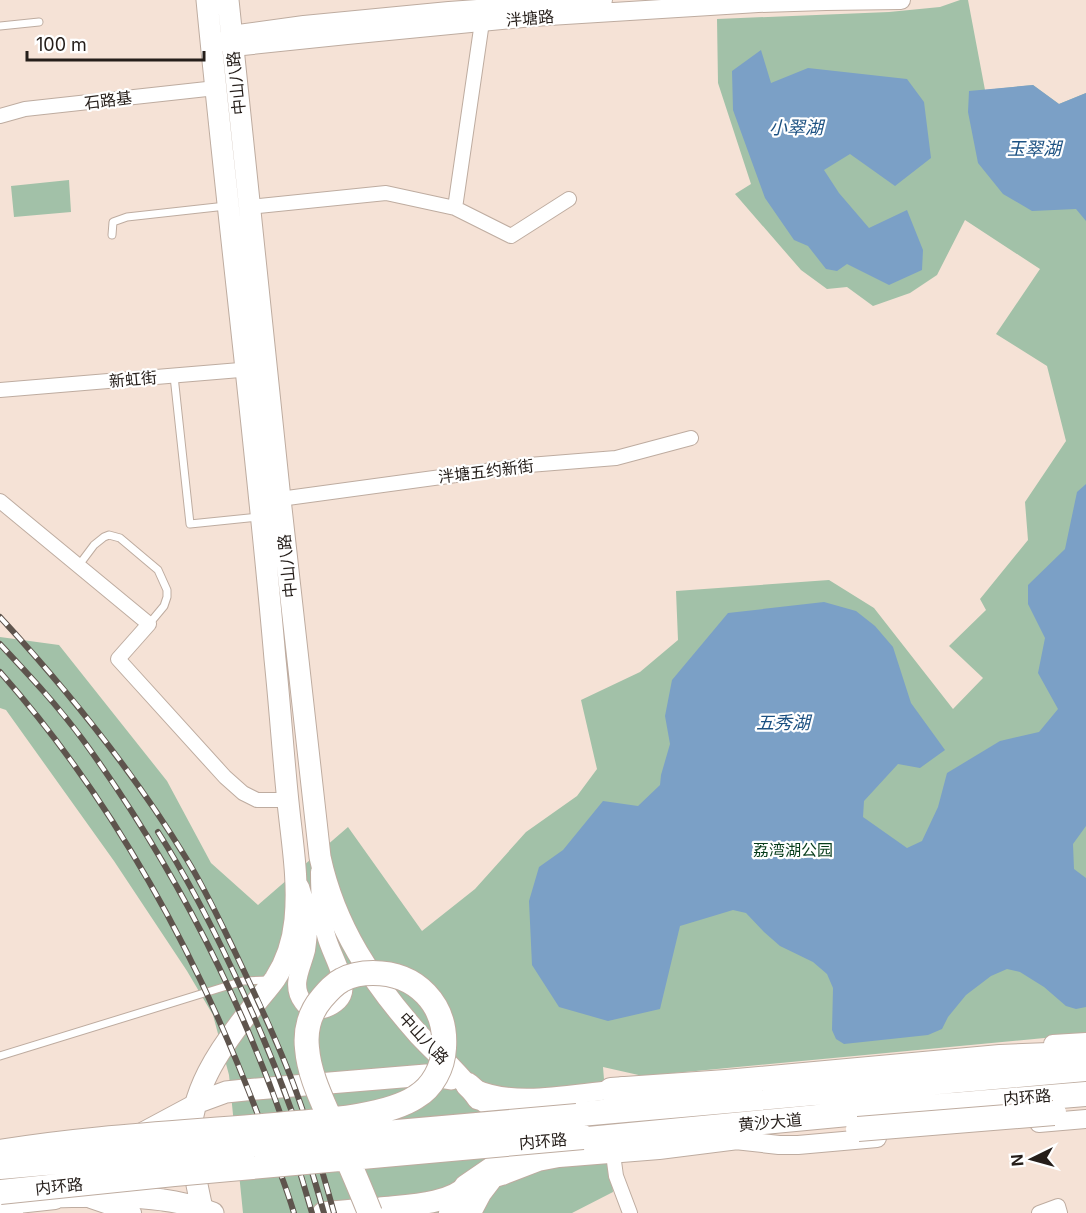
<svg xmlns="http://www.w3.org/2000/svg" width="1086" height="1213" viewBox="0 0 1086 1213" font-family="Inter,'Noto Sans SC',sans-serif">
  <rect width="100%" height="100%" fill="#f5e2d6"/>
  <path fill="#a2c1a8" d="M960 0H968L985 90 1033 85 1059 104 1086 93V1034L643 1076 603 1067 613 1192 572 1213H243L229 1075 213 1015 187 971 114 861 6 710 0 708V637L59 645 167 781 211 863 258 905 348 827 422 931 475 889 526 832 577 796 597 769 581 700 640 672 678 640 676 591 829 580 874 608 953 709 983 678 949 646 986 610 980 599 1028 540 1025 502 1066 441 1047 366 996 334 1040 269 965 220 937 275 910 293 873 306 847 287 827 289 801 270 735 194 751 184 718 83 717 19 889 12 940 7Z
    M69 180 71 212 14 217 11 186Z"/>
  <path fill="#7ba0c6" d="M761 50 771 83 808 68 907 79 924 102 931 158 895 186 850 154 824 170 839 193 869 228 907 210 923 250 922 270 889 285 847 264 837 271 826 269 808 246 794 240 765 198 733 110 732 71Z
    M1033 85 1059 104 1086 93V221L1076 209 1032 211 1003 194 978 163 968 112 969 91Z
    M1086 484V826L1073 844 1074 869 1086 878V1007L1076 1009 1066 1006 1044 987 1020 972 1007 969 991 976 966 995 948 1017 942 1029 928 1035 844 1044 836 1039 832 1030 833 988 827 974 813 962 780 946 764 932 746 913 733 910 680 926 660 1009 608 1021 559 1007 532 965 529 901 539 867 563 850 603 801 638 806 660 785 661 775 670 744 665 716 672 680 728 613 824 602 856 611 875 626 893 647 911 703 945 750 920 768 898 764 864 801 863 817 907 848 922 841 938 807 947 773 1000 741 1039 732 1058 709 1038 673 1045 638 1028 604V585L1065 549 1077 492Z"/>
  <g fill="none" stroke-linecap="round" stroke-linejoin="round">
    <g stroke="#beaca0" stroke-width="9">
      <path id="lane" d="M0 26 39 22
        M112 235 113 222 127 217 226 206
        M174 376 190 524 259 517
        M79 565 94 545 104 537 109 535 120 538 158 570 167 590V597L164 606 149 624
        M0 1056 243 981 269 980"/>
    </g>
    <g stroke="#beaca0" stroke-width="16">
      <path id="street" d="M0 116 25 109 216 88
        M249 207 386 193 455 208 511 236 569 199
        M455 208 482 22
        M0 390 252 369
        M280 499 529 465 616 458 691 438
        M0 501 149 624 118 659 225 777 243 793 257 800H288
        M613 1154 616 1176 630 1213
        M1039 1213 1058 1206 1060 1213"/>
    </g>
    <g stroke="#beaca0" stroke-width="20">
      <path id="secondary" d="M223 42 231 35 304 25 449 11 603 0
        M233 47 347 35 533 17 758 3 826 1 901 0
        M300 887C304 900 308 913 308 927 308 934 307 943 306 950 302 967 290 985 303 1002 307 1008 315 1011 323 1009 331 1007 341 1001 343 992 346 976 330 952 326 935 321 914 320 894 320 872
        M1053 1044 1086 1042
        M476 1089C515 1106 569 1094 611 1090L623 1086
        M1039 1123 1086 1119
        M140 1133 196 1103
        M735 1140 779 1145H798L877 1138
        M482 1182 502 1176 538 1162 559 1158 659 1150 746 1139
        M91 1199 132 1213
        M0 1206 55 1200
        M472 1213 482 1194 495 1177"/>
    </g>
    <g stroke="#beaca0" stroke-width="23">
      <path id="primary" d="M228 0 280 499 320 857C335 927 372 982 419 1035 439 1056 461 1075 478 1099
        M196 1103 226 1092 245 1090 426 1075 451 1079
        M42 1197C82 1197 123 1194 163 1200 180 1202 197 1207 213 1213
        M202 1209C198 1189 193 1169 191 1148 187 1094 220 1048 252 1008 259 998 268 989 275 979 286 962 293 940 295 920 299 880 292 842 288 802 283 754 280 707 275 659 256 439 228 220 207 0
        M323 1213C342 1211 361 1209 380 1208 407 1205 450 1205 470 1183"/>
    </g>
    <g stroke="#beaca0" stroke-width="26">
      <path id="highway" d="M468 1085C492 1107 501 1116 535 1118L1086 1069
        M611 1090 726 1082 1000 1057 1075 1054
        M202 1209 204 1213
        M0 1212 11 1213
        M451 1213 466 1187 517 1152 536 1144 869 1112 1086 1094"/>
    </g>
    <use href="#lane" stroke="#fff" stroke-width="7"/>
    <use href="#street" stroke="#fff" stroke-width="14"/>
    <use href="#secondary" stroke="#fff" stroke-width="18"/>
    <use href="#primary" stroke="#fff" stroke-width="21"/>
    <use href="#highway" stroke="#fff" stroke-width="24"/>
    <g stroke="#5e544d" stroke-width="6">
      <path id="rail" d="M0 617C69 692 133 771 186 858 204 887 219 919 234 950 255 994 276 1038 293 1083 309 1126 322 1169 334 1213
        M0 644C29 675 58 706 83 740 186 882 265 1044 312 1213
        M0 672C116 803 200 960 261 1123 273 1153 285 1183 294 1213
        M158 832C186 876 210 922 232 969 270 1048 301 1129 324 1213"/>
    </g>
    <use href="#rail" stroke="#fff" stroke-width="4" stroke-dasharray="11" stroke-linecap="butt"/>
    <g stroke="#beaca0" stroke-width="26" stroke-linecap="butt">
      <path id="highway-bridge" d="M858 1129 1054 1113
        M0 1152C91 1137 183 1133 275 1125 314 1121 384 1118 416 1097 433 1087 443 1067 444 1048 447 1004 416 973 373 973 362 973 351 975 342 980 334 984 328 991 322 998 310 1012 305 1030 307 1048 309 1074 321 1098 331 1121 344 1152 358 1182 370 1213
        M0 1167 577 1116
        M0 1192 174 1174 583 1137"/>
    </g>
    <use href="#highway-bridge" stroke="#fff" stroke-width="24"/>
  </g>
  <g text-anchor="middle" stroke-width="4.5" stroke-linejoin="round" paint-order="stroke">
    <g font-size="16" fill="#251e1a" stroke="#fff">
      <text transform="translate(530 18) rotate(-5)" y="6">泮塘路</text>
      <text transform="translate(236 83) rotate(-96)" y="6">中山八路</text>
      <text transform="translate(108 100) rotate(-7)" y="6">石路基</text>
      <text transform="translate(133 379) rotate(-5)" y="6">新虹街</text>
      <text transform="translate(486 471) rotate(-7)" y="6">泮塘五约新街</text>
      <text transform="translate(287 566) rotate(-96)" y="6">中山八路</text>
      <text transform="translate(424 1038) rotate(47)" y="6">中山八路</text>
      <text transform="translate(1027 1097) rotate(-5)" y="6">内环路</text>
      <text transform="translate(770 1122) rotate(-5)" y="6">黄沙大道</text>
      <text transform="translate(543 1141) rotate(-5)" y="6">内环路</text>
      <text transform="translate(59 1186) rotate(-6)" y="6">内环路</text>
    </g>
    <g font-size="16" fill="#073d1b" stroke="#fff">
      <text x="793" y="856">荔湾湖公园</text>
    </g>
    <g font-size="18" font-style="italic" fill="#1c5182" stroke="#fff">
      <text x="796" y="134">小翠湖</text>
      <text x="1034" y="155">玉翠湖</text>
      <text x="783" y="729">五秀湖</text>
    </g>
  </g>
  <g transform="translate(1032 1159) rotate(265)" stroke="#ffffff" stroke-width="4.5" paint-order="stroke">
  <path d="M0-4.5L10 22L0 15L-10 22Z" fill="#251e1a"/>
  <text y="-9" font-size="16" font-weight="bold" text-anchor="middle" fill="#251e1a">N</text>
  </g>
  <path d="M27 51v9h177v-9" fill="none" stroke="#251e1a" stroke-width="3"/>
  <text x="36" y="51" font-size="18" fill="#251e1a" stroke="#ffffff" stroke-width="4.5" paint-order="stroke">100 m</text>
</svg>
